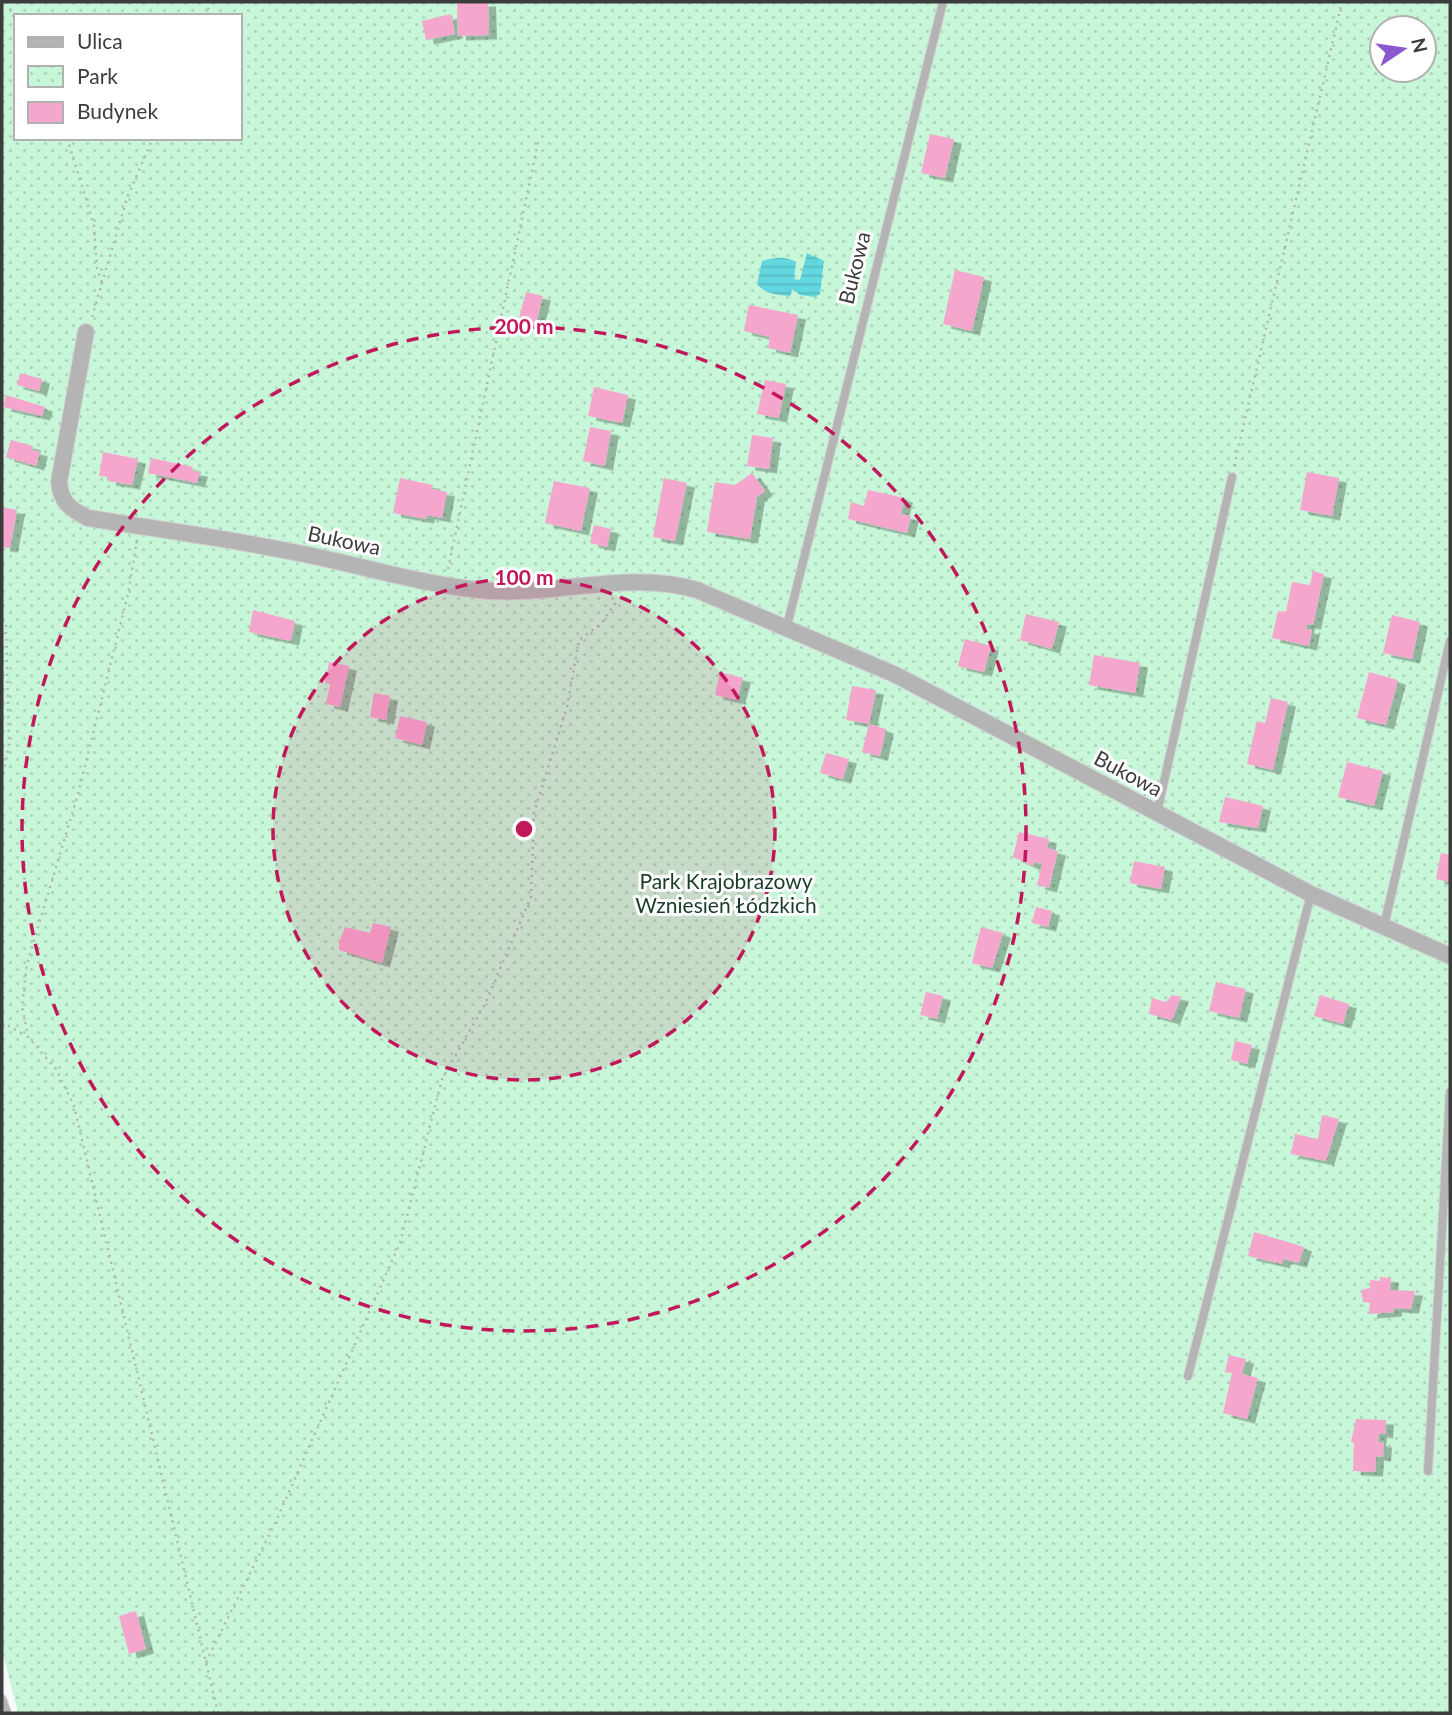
<svg xmlns="http://www.w3.org/2000/svg" width="1452" height="1715" viewBox="0 0 1452 1715" font-family="Lato,sans-serif">
  <defs>
    <pattern id="park-dots" width="8" height="8" patternUnits="userSpaceOnUse" patternTransform="scale(1.75)"><rect width="8" height="8" fill="#c7f7d8"/><path d="M2 2h.1M6 6h.1" fill="none" stroke="#acd5ba" stroke-width="1.8" stroke-linecap="round"/></pattern>
    <pattern id="water-rules" width="6" height="5" patternUnits="userSpaceOnUse" patternTransform="scale(1.75)"><rect width="6" height="5" fill="#63d7df"/><path d="M0 2.5h6" fill="none" stroke="#57b9c0"/></pattern>
    <filter id="shadow"><feDropShadow dx="8" dy="4.5" stdDeviation="0" flood-color="#0004"/></filter>
  </defs>
  <rect width="100%" height="100%" fill="#f8f9fb"/>
  <path fill="url(#park-dots)" fill-rule="evenodd" d="M2 2H1450V1713H18L2 1650ZM16 16H240V138H16ZM1382 28H1424V70H1382Z"/>
  <path fill="url(#water-rules)" d="M807 253 824 261 820 294 815 297 800 295 793 289 790 296C778 295 765 294 757 284L762 261C774 258 784 255 796 262L794 279 800 280Z"/>
  <path fill="#f5a6cd" filter="url(#shadow)" d="M457 2H488L489 35 458 36Z
    M451 14 455 34 426 40 422 21Z
    M930 134 954 139 945 178 921 173Z
    M955 270 984 277 972 331 943 324Z
    M526 292 543 296 535 327 518 322Z
    M749 305 798 315 790 353 768 348 770 337 744 331Z
    M20 373 42 379 39 391 17 385Z
    M765 380 786 384 779 418 757 414Z
    M594 387 628 395 622 423 588 416Z
    M6 395 45 407 42 416 3 407Z
    M590 427 611 431 605 466 583 461Z
    M752 435 773 438 769 469 747 466Z
    M11 440 33 446 32 450 40 452 36 466 6 457Z
    M103 452 138 459 132 485 108 481V477L99 476Z
    M151 458 193 467 192 471 200 472 197 483 148 473Z
    M1307 472 1339 478 1332 516 1300 510Z
    M752 473 765 491 757 497 750 539 707 532 715 482 735 485Z
    M400 478 433 485 432 489 447 492 442 518 427 515 426 519 393 513Z
    M664 478 687 483 675 541 653 537Z
    M554 481 590 488 581 531 545 523Z
    M868 490 905 498 901 514 911 516 907 533 848 519 851 502 864 506Z
    M2 507 17 510 10 548 2 547Z
    M594 525 611 529 607 547 590 543Z
    M1313 571 1324 574 1313 625 1307 624 1306 629 1312 630 1309 646 1272 638 1278 611 1286 612 1292 582 1310 585Z
    M253 610 295 621 291 641 249 632Z
    M1026 614 1059 622 1052 649 1020 640Z
    M1392 615 1420 622 1412 659 1383 653Z
    M965 639 991 646 984 672 958 666Z
    M1094 655 1140 663 1135 693 1089 685Z
    M329 662 349 666 340 707 326 704 330 684 325 683Z
    M720 672 743 678 737 700 715 695Z
    M1369 672 1398 680 1386 725 1357 718Z
    M852 686 876 690 869 724 846 720Z
    M374 693 390 696 386 720 370 717Z
    M1271 698 1288 702 1273 770 1247 764 1257 721 1265 723Z
    M400 716 427 722 422 745 395 738Z
    M869 724 886 729 880 756 862 752Z
    M826 753 849 759 843 779 820 773Z
    M1347 762 1383 771 1374 806 1338 797Z
    M1225 797 1263 806 1258 828 1219 822Z
    M1019 832 1049 839 1047 848 1058 851 1049 888 1037 885 1042 864 1035 862 1033 866 1013 857Z
    M1441 853 1450 855V882L1436 879Z
    M1134 861 1165 867 1161 889 1130 883Z
    M1036 907 1052 911 1048 927 1032 923Z
    M373 923 391 927 382 963 339 950V942L345 927 370 933Z
    M981 927 1003 933 992 968 972 963Z
    M1216 982 1246 989 1239 1018 1209 1011Z
    M926 992 943 996 937 1019 920 1015Z
    M1172 995 1181 997 1172 1020 1149 1014 1152 998 1166 1002Z
    M1320 995 1349 1004 1343 1024 1314 1016Z
    M1235 1041 1252 1045 1247 1064 1231 1060Z
    M1322 1115 1339 1119 1326 1161 1291 1154 1295 1134 1318 1139Z
    M1254 1232 1304 1247 1299 1263 1283 1259 1282 1264 1248 1256Z
    M1380 1277 1391 1278 1390 1290 1415 1291 1411 1309 1394 1308V1312L1369 1314 1370 1303 1363 1302 1361 1290 1370 1288V1280L1380 1281Z
    M1229 1355 1246 1359 1242 1374 1258 1378 1247 1419 1223 1413 1232 1373 1225 1372Z
    M1356 1419 1386 1420 1385 1434 1379 1433 1378 1442 1384 1443 1383 1457 1376 1456 1375 1472 1353 1471 1354 1443 1351 1442Z
    M136 1611 146 1649 129 1654 119 1616Z"/>
  <g fill="none" stroke-linecap="round" stroke-linejoin="round">
    <g stroke="#d2d3d5" stroke-width="10">
      <path id="lane" d="M787 626 943 2
        M1157 813 1232 477
        M1384 926 1450 641
        M1188 1376 1311 894
        M1428 1471 1450 1092
        M2 1699 7 1713"/>
    </g>
    <g stroke="#d2d3d5" stroke-width="18">
      <path id="street" d="M86 332 59 482C61 503 70 509 88 518 156 529 225 538 293 552 358 564 424 586 491 591 558 595 631 570 697 590L896 675 1311 894 1450 956"/>
    </g>
    <path stroke="#b3b4b5" stroke-width="2.5" stroke-dasharray="2 5" stroke-linecap="butt" d="M7 2 16 22
      M205 16 211 2
      M67 138 94 225 97 268 102 283
      M92 317 127 198 153 138
      M1234 466 1342 2
      M137 540 128 594 78 794 27 964 22 1006 28 1037 56 1069 74 1106 218 1713
      M448 569 539 138
      M2 621 6 622 9 746 2 778
      M2 1022 26 1036
      M206 1662 276 1521 400 1243 442 1079 485 1004 531 897 534 813 567 707 579 640 602 623 618 599"/>
    <use href="#lane" stroke="#b4b4b4" stroke-width="8"/>
    <use href="#street" stroke="#b4b4b4" stroke-width="16"/>
  </g>
  <circle cx="524" cy="829" r="251" fill="#c2185b" fill-opacity=".12"/>
  <g fill="none" stroke="#c2185b" stroke-width="3.5" stroke-dasharray="12 9">
    <circle cx="524" cy="829" r="251"/>
    <circle cx="524" cy="829" r="502"/>
  </g>
  <g text-anchor="middle" stroke-width="6" stroke-linejoin="round" paint-order="stroke">
    <g font-size="21" fill="#3c3c3d" stroke="#fff">
      <text transform="translate(855 268) rotate(-76)" y="7">Bukowa</text>
      <text transform="translate(344 541) rotate(12)" y="7">Bukowa</text>
      <text transform="translate(1128 774) rotate(28)" y="7">Bukowa</text>
    </g>
    <g font-size="21" fill="#193c28" stroke="#fff">
      <text x="726" y="889">Park Krajobrazowy<tspan x="726" dy="24">Wzniesień Łódzkich</tspan></text>
    </g>
  </g>
  <circle cx="524" cy="829" r="10" fill="#c2185b" stroke="#fff" stroke-width="3.5"/>
  <g font-size="21" text-anchor="middle" font-weight="bold" fill="#c2185b" stroke="#fff" stroke-width="6" stroke-linejoin="round" paint-order="stroke">
    <text x="524" y="334">200 m</text>
    <text x="524" y="585">100 m</text>
  </g>
  <rect width="1452" height="1715" fill="none" stroke="#3c3c3d" stroke-width="7"/>
  <rect x="14" y="14" width="228" height="126" fill="#ffffff" stroke="#b1b1b1" stroke-width="2"/>
  <rect x="28" y="37" width="35" height="10" fill="#b4b4b4" stroke="#b1b1b1" stroke-width="2"/>
  <text x="77" y="49" font-size="21" fill="#3c3c3d">Ulica</text>
  <rect x="28" y="66" width="35" height="21" fill="url(#park-dots)" stroke="#b1b1b1" stroke-width="2"/>
  <text x="77" y="84" font-size="21" fill="#3c3c3d">Park</text>
  <rect x="28" y="102" width="35" height="21" fill="#f5a6cd" stroke="#b1b1b1" stroke-width="2"/>
  <text x="77" y="119" font-size="21" fill="#3c3c3d">Budynek</text>
  <g transform="translate(1403 49) rotate(77)"><circle r="33" fill="#ffffff" stroke="#b1b1b1" stroke-width="2"/>
  <path d="M0-5L12 26L0 18L-12 26Z" fill="#8c58d0"/>
  <text y="-10" font-size="19" font-weight="bold" text-anchor="middle" fill="#3c3c3d">N</text>
  </g>
</svg>
